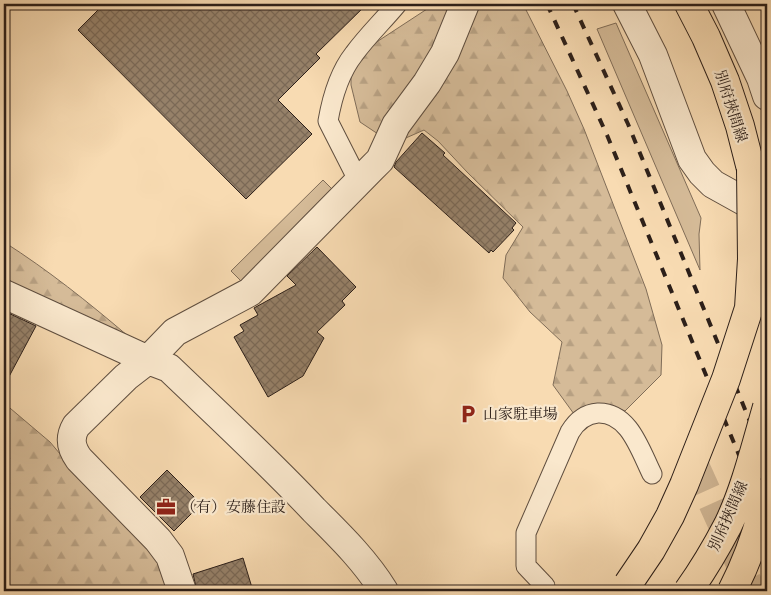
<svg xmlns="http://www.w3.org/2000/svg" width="771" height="595" viewBox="0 0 771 595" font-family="'IM FELL French Canon','Noto Serif JP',serif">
  <defs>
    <pattern id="forest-firs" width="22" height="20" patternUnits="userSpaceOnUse" patternTransform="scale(1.25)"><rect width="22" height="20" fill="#d5bb98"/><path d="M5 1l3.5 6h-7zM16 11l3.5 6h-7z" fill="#b7a082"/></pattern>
    <pattern id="building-cross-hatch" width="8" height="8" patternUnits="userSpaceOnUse" patternTransform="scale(1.25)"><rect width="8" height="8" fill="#968169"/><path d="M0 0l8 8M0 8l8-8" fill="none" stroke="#7b6956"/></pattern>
  </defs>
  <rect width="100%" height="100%" fill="#f8dbb2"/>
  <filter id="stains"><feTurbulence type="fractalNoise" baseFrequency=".004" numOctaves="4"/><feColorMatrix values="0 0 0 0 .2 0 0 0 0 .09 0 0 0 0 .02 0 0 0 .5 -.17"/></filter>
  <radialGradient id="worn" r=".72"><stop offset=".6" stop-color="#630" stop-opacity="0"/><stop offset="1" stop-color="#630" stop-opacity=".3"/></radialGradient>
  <path fill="#d5bb98" stroke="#806d58" d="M616 23 701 218 699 234 700 270 597 29Z
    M323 180 335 192 243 283 231 271Z"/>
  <path fill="url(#forest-firs)" stroke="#806d58" d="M429 4H458L381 136 360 122 351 85V73L372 45 427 9Z
    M472 4H523L567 91 584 129 646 289 662 345 661 375 625 411C602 403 596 399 574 414L553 385 562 342 530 312 503 278 506 255 523 227 467 172 438 141 424 130 399 141Z
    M4 242C48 270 88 302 128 336L4 279Z
    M4 403 50 442 71 467 155 553 171 591H4Z"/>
  <path fill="url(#building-cross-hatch)" stroke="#2c1f19" d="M104 4H367L316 54 320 58 278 100 312 134 246 199 78 30Z
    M422 133 445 153 443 155 516 223 512 228 514 230 493 252 491 250 489 253 394 167 396 162Z
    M317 247 356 287 342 301 345 305 317 332 324 338 303 376 268 397 234 337 244 331 240 325 258 315 254 308 296 285 287 276Z
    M4 311 36 326 4 386Z
    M167 470 201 504 174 531 140 497Z
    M243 558 253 591H197L193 574Z"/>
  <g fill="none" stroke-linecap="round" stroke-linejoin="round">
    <path stroke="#cfb593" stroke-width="28" stroke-dasharray="28 14" stroke-linecap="butt" d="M695 465 752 591"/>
    <g stroke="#5f4e3f" stroke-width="21">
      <path id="service" d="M359 182 328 121C332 98 339 73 354 54 367 36 383 21 397 4
        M545 586 526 566V533L570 432C576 422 585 414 598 413 629 412 640 450 652 474"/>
    </g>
    <g stroke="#5f4e3f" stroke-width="30">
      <path id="minor" d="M627 4 653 55 692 159 702 173 713 184 767 214
        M726 4 761 78 767 96
        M4 294 148 360 169 368C218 415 268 461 314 510 339 535 365 560 384 591
        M182 591 170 556 158 540 79 459C71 448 69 438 76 426L126 377 148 360 175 332 250 292 372 168 380 160 396 125 427 83 445 53 465 4"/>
    </g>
    <g stroke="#2c1f19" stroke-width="30">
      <path id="primary" d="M689 4 706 37 725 81 740 126 751 169 767 211"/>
    </g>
    <use href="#service" stroke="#fae8cd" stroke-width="19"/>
    <use href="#minor" stroke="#fae8cd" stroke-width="28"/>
    <use href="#primary" stroke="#f8dbb2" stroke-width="28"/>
    <path stroke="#2c1f19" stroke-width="4" stroke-dasharray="9 9" stroke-linecap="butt" d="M547 4 607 135 767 523
      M573 4 628 124 767 463"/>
    <g stroke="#2c1f19" stroke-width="30" stroke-linecap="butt">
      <path id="primary-bridge" d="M628 584 651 550 670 516 684 485 726 379 749 308 752 259 751 169
        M688 591C703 570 716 548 728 525 745 490 756 445 767 407
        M732 591C748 560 760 525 767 492"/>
    </g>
    <use href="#primary-bridge" stroke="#f8dbb2" stroke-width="28"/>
  </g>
  <defs>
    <g id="parking-bare" transform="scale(1.5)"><path d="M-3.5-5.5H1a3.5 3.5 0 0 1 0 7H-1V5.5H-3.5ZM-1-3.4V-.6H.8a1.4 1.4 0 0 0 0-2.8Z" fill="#8f2418" stroke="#fae8cd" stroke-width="2.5" paint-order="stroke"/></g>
    <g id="office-bare" transform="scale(1.5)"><path d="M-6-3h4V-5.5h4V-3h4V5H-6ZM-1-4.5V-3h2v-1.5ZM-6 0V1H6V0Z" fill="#8f2418" stroke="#fae8cd" stroke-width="2.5" paint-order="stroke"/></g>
  </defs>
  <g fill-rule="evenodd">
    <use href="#parking-bare" x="468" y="414"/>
    <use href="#office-bare" x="166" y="507"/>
  </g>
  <g text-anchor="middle" stroke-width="4.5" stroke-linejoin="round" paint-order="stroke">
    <g font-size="15" fill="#2c1f19" stroke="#fae8cd">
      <text transform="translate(731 106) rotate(72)" y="5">別府挾間線</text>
      <text transform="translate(728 516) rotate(-66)" y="5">別府挾間線</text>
    </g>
    <g font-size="15" fill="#2c1f19" stroke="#fae8cd" text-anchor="start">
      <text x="483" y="419">山家駐車場</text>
      <text x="181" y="512">（有）安藤住設</text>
    </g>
  </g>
  <rect width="771" height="595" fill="none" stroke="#f8dbb2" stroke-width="20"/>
  <rect x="5" y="5" width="761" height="585" fill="none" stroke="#2c1f19" stroke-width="2.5"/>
  <rect x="10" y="10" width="751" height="575" fill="none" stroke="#2c1f19"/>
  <rect width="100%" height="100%" filter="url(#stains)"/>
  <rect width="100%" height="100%" fill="url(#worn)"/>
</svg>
